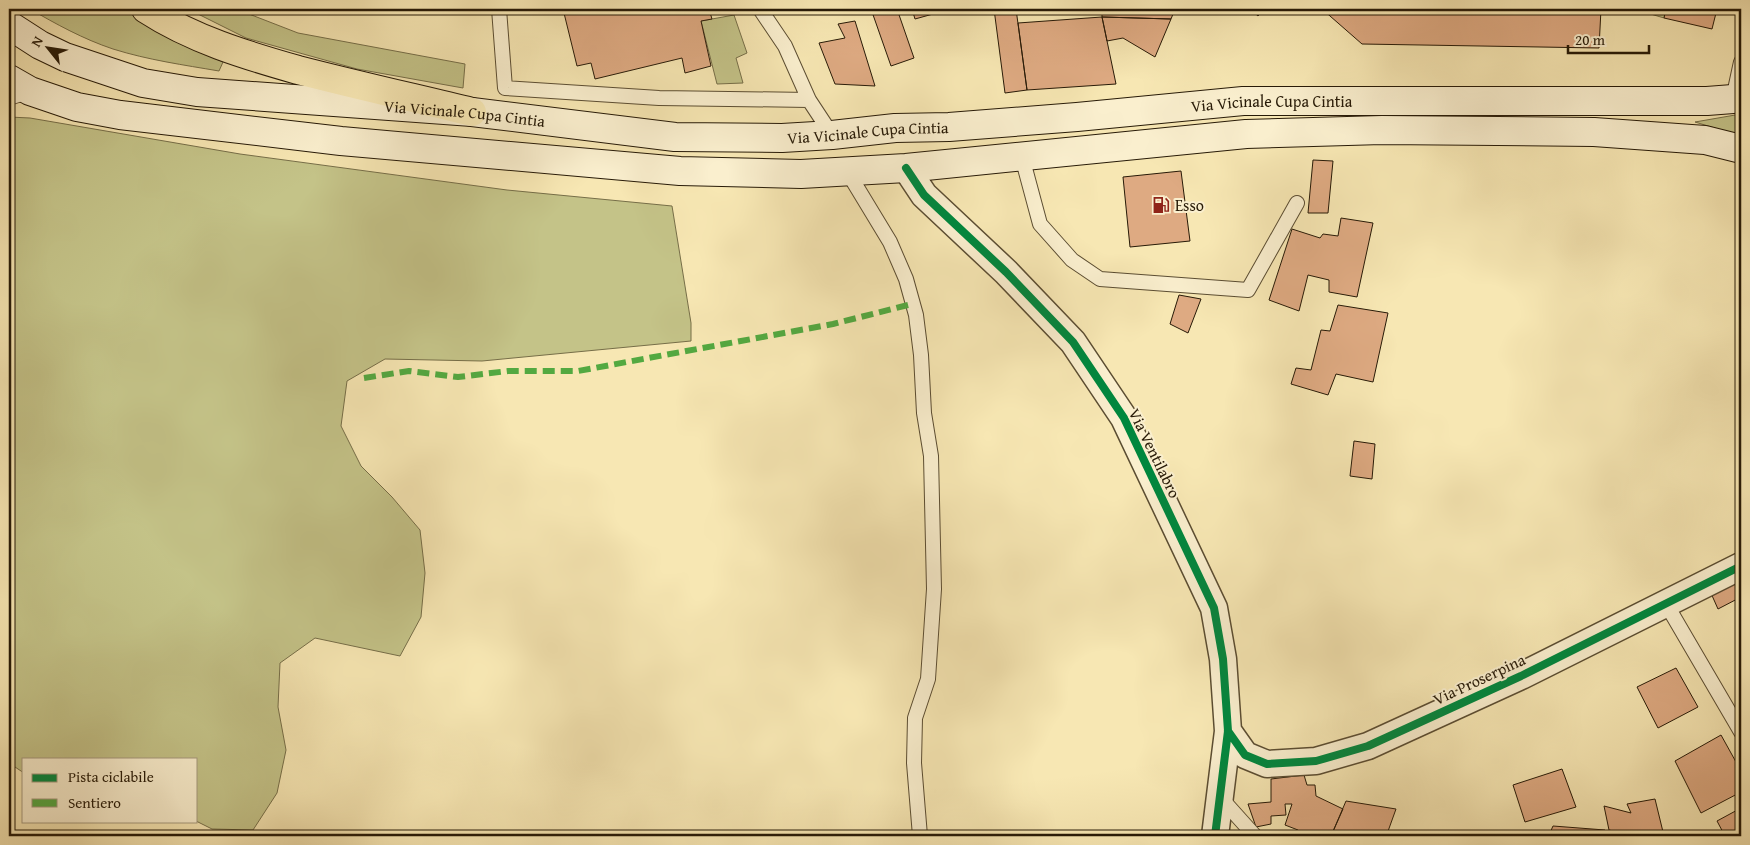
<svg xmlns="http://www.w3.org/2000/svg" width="1750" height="845" viewBox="0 0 1750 845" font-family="'Gentium Book Plus',serif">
  <rect width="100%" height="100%" fill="#f7e7b3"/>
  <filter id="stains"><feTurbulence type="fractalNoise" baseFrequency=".004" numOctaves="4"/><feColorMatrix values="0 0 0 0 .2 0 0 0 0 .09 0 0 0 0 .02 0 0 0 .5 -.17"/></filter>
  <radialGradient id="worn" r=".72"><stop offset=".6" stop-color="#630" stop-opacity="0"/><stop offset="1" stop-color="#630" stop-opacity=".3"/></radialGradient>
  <path fill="#c4c388" stroke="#766e48" d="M30 9H124L178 42 223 62 219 71C184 65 148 60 113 49 83 39 56 24 30 9Z
    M188 9H242L249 14 298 33 465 64 463 88 357 69 246 38Z
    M1634 9H1666L1664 18Z
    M734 15 747 53 736 58 743 83 717 84 701 21Z
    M1741 114V136L1695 122Z
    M9 117 30 118 240 154 507 190 672 206 691 323V341L482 361 385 359 347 381 341 426 361 466 392 497 420 530 425 573 421 617 400 656 315 638 280 663 278 707 286 750 277 793 253 830 212 829 196 821V759H24V773L9 763Z"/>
  <path fill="#deaa82" stroke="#271a07" d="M563 9H709L712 19 701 21 711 66 685 73 682 58 595 79 591 63 577 66Z
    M785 9H797L790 13Z
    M871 9H897L914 58 891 66Z
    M912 9H951L915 19Z
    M994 9H1016L1027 90 1005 93Z
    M1102 9H1175L1171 19 1102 17Z
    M1250 9H1264L1258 16Z
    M1322 9H1601L1599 48 1362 44Z
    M1666 9H1717L1712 29 1664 18Z
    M1102 17 1171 19 1155 57 1123 38 1107 41Z
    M1102 17 1116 84 1027 90 1018 23Z
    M855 21 875 86 835 84 819 43 845 38 838 24Z
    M1313 160 1333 161 1328 213H1308Z
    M1181 171 1190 241 1130 247 1123 177Z
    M1341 218 1373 223 1357 297 1329 292V280L1308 275 1299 311 1269 300 1292 229 1320 238 1323 234 1338 236Z
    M1179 295 1201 299 1188 333 1170 324Z
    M1338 305 1388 313 1373 382 1336 374 1328 395 1291 384 1296 368 1311 370 1321 330 1330 331Z
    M1354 441 1375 444 1372 479 1350 476Z
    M1741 576V597L1718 609 1710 591Z
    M1676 668 1698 707 1658 728 1637 687Z
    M1721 735 1741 771V792L1701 813 1675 761Z
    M1562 769 1576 807 1525 822 1513 785Z
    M1304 775 1307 785H1315L1316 796 1343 809 1331 836H1303L1297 834 1298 830 1285 825 1292 804H1285L1286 815 1271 816V824L1256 827 1248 804 1271 802V779Z
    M1655 799 1664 836H1635L1609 830 1604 806 1631 813 1627 804Z
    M1346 801 1396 809 1387 834 1395 836H1331Z
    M1741 808V836H1725L1717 821Z
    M1553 826 1605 830 1602 836H1553L1549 835Z"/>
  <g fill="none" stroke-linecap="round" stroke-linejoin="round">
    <g stroke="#5b4d32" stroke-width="16">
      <path id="lane" d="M499 9 505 88 659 98 809 100
        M760 9 785 46 809 100 832 135
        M9 98 30 91
        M1733 99 1741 62
        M1022 157 1040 224 1072 260 1100 279 1248 290 1297 203
        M847 171 890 242 906 279 916 315 921 355 924 413 931 456 934 589 928 679 915 718 914 763 920 836
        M1665 602 1741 732
        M1220 797 1255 836"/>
    </g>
    <g stroke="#5b4d32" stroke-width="29">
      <path id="street" d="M906 168 924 195 1006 272 1073 342 1124 418 1214 608 1223 659 1228 731 1215 836
        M1228 731 1245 755 1267 764 1316 761 1368 746 1521 676 1741 566"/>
    </g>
    <g stroke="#271a07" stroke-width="30">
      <g id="secondary">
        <path id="s1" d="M9 25 40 45 65 57 143 83 197 92 472 112 675 137 782 138 832 135 895 128 949 127 1077 117 1243 101H1707L1733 99 1741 95"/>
        <path d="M9 79 30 91 77 107 120 115 341 141 680 171 801 174 906 168 1246 134 1382 130 1594 132 1705 140 1741 149"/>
      </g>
    </g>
    <g stroke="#271a07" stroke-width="30">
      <path id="highway" d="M146 9C192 39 245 55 298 70 356 85 414 98 472 112"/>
    </g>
    <use href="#lane" stroke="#faefce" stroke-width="14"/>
    <use href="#street" stroke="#faefce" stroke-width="26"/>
    <use href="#secondary" stroke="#faefce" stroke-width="28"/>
    <use href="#highway" stroke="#f7e7b3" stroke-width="28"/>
    <path stroke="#53a941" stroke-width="6" stroke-dasharray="12 6" stroke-linecap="butt" d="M364 378 409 371 458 377 508 371H578L833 324 912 304"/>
    <g stroke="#faefce" stroke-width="11">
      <path id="cycleway" d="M906 168 924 195 1006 272 1073 342 1124 418 1214 608 1223 659 1228 731 1215 836
        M1228 731 1245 755 1267 764 1316 761 1368 746 1521 676 1741 566"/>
    </g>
    <use href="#cycleway" stroke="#00873e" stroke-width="8"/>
  </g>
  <defs>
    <g id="fuel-bare" transform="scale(1.35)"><path d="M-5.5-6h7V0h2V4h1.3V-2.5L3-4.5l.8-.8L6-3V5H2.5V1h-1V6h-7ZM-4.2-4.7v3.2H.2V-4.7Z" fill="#8f2418" stroke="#faefce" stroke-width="2.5" paint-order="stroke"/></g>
  </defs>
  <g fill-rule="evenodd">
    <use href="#fuel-bare" x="1161" y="205"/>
  </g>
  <g text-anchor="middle" stroke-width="4" stroke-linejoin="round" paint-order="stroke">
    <g font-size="16" fill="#271a07" stroke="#faefce">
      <text dy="6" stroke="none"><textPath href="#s1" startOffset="1280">Via Vicinale Cupa Cintia</textPath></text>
      <text dy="6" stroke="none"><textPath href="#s1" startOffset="470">Via Vicinale Cupa Cintia</textPath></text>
      <text dy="6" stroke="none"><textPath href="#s1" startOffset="875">Via Vicinale Cupa Cintia</textPath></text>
      <text transform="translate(1155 453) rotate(64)" y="6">Via Ventilabro</text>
      <text transform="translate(1479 679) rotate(-25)" y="6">Via Proserpina</text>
    </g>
    <g font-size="16" fill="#271a07" stroke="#faefce" text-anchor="start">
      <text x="1175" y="211">Esso</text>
    </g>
  </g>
  <rect width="1750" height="845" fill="none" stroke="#f7e7b3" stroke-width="30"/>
  <rect x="10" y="10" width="1730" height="825" fill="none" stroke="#271a07" stroke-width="2.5"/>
  <rect x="15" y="15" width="1720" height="815" fill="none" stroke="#271a07"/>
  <rect x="22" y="758" width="175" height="65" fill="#faefce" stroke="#a69a7e"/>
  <rect x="32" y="774" width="25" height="8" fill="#00873e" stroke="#a69a7e"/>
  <text x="68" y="782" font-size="15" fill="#271a07">Pista ciclabile</text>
  <rect x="32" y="799" width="25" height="8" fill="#53a941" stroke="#a69a7e"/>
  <text x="68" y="808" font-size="15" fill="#271a07">Sentiero</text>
  <g transform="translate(48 48) rotate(300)" stroke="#faefce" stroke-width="4" paint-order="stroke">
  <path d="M0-4L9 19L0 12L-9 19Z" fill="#271a07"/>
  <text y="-8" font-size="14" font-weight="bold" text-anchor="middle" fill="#271a07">N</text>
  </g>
  <path d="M1568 45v8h81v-8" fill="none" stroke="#271a07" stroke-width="2.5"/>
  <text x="1575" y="45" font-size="15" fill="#271a07" stroke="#faefce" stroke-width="4" paint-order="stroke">20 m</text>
  <rect width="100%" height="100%" filter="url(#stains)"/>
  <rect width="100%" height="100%" fill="url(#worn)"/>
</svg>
